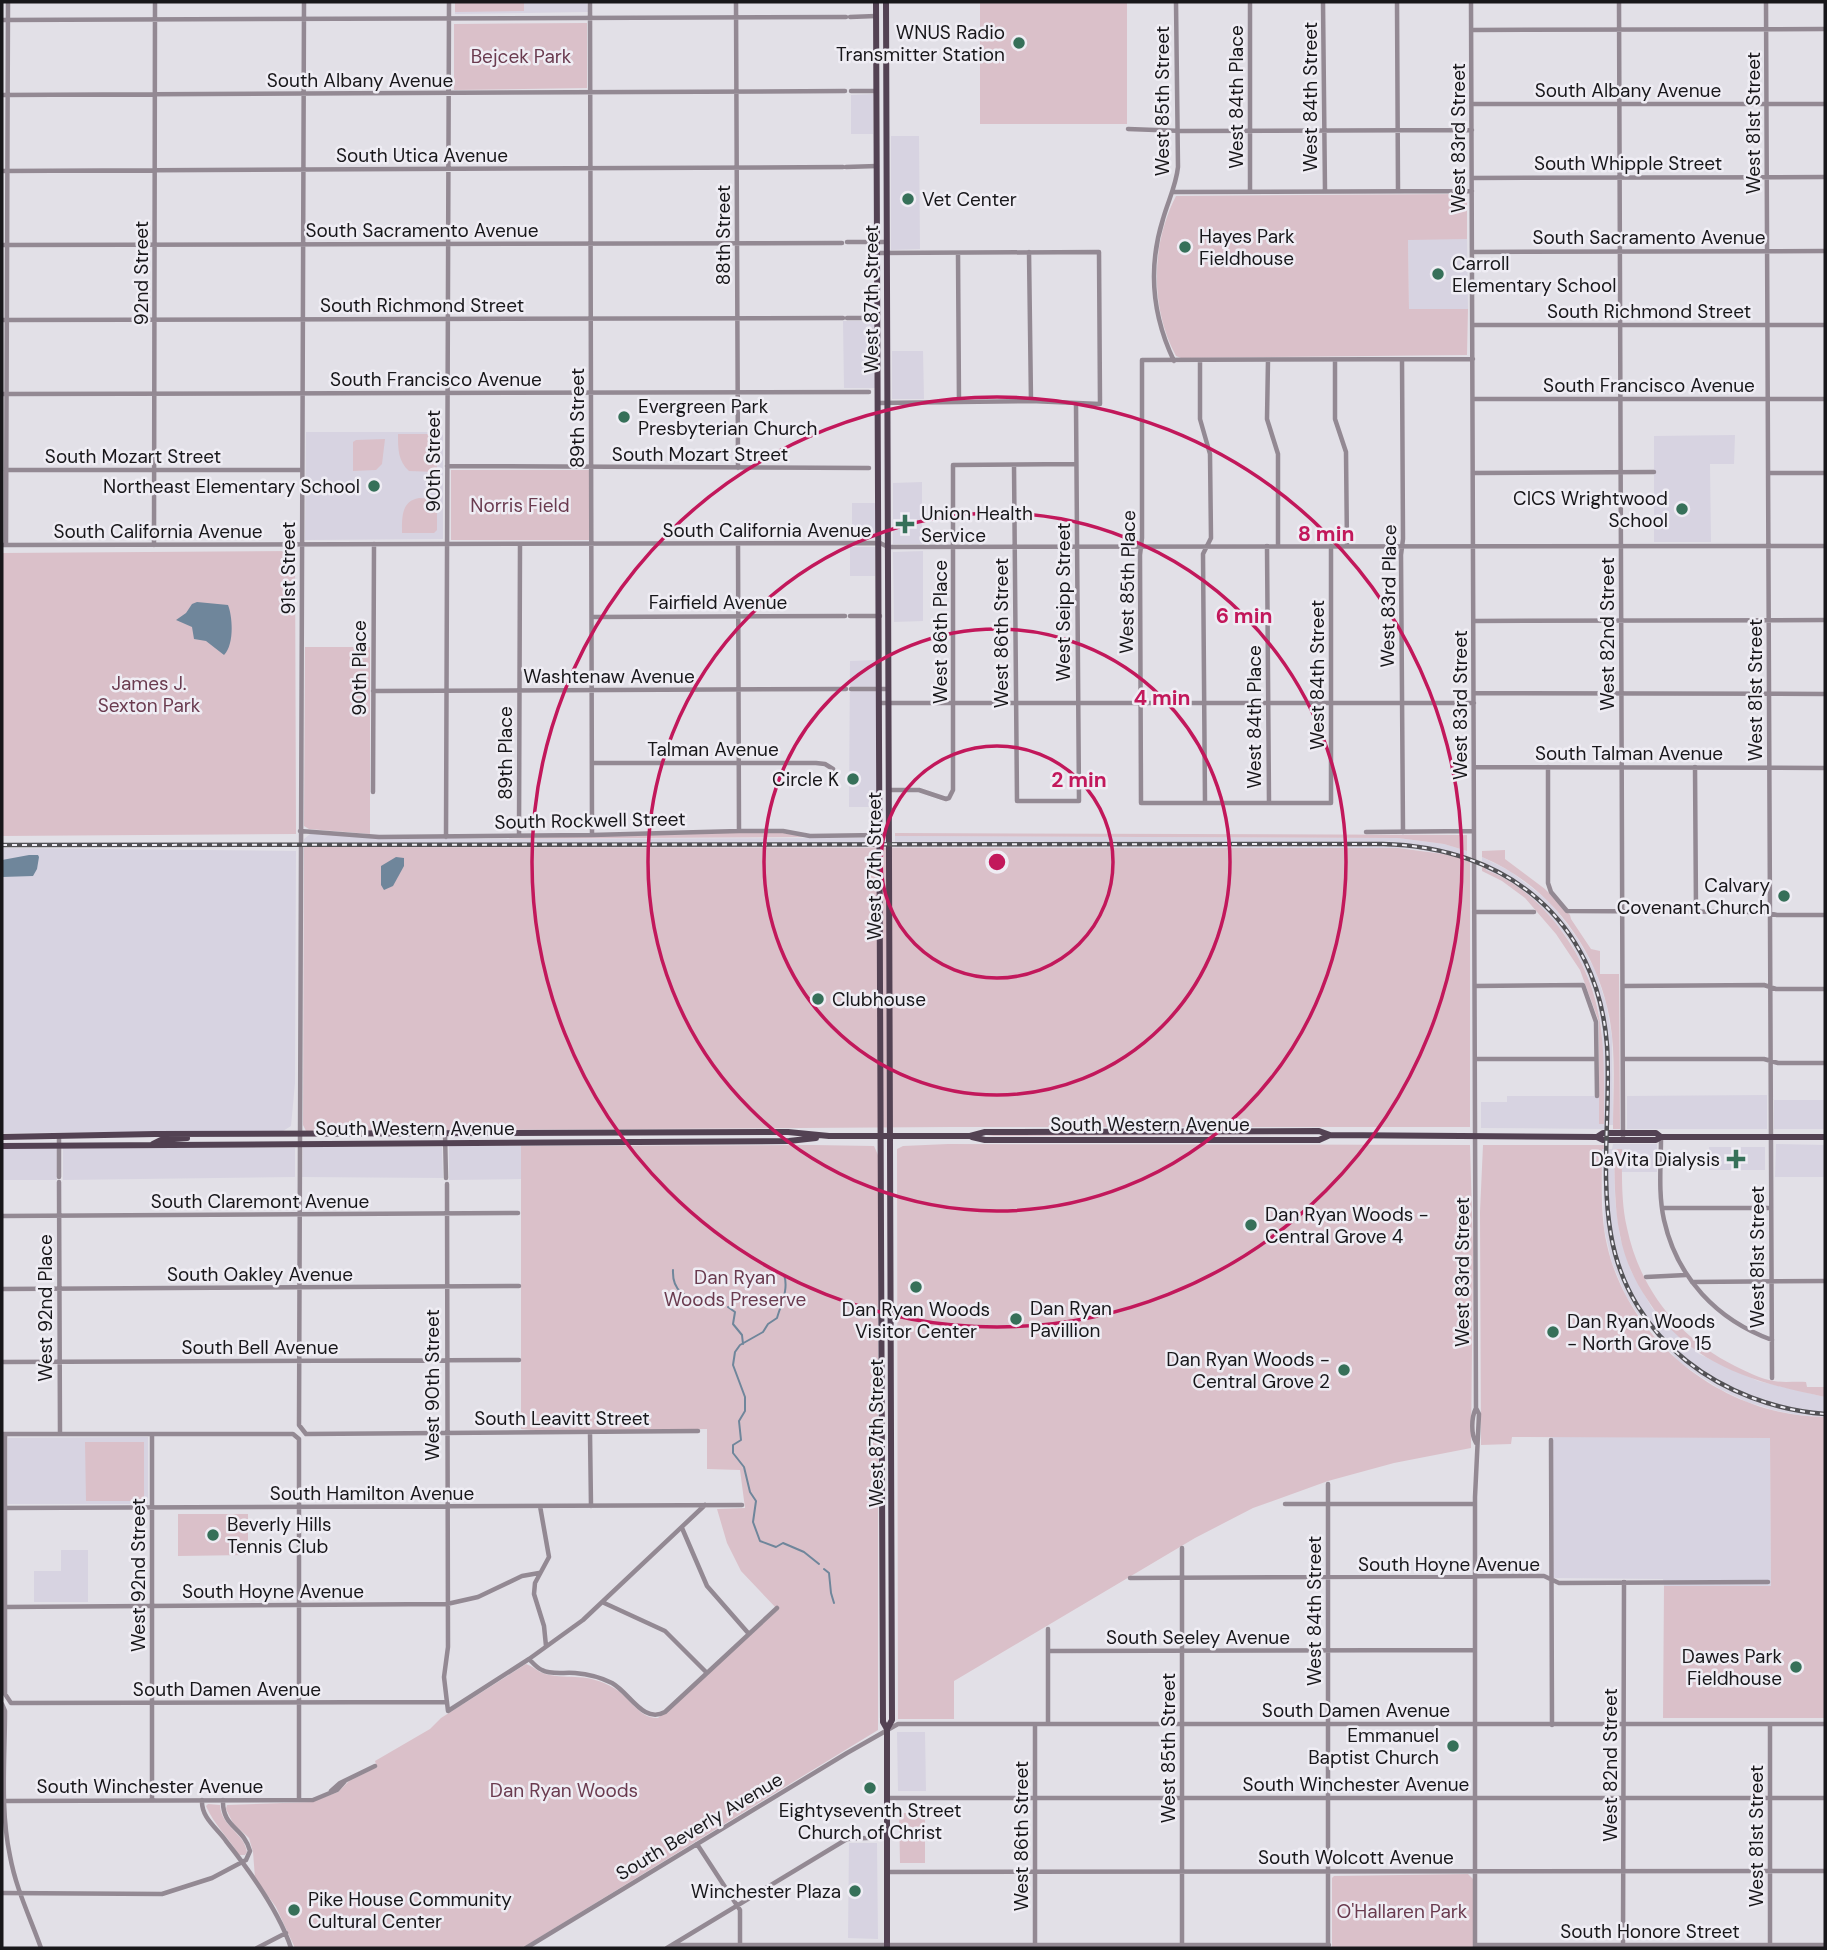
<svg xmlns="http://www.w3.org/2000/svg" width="1827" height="1950" viewBox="0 0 1827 1950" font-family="'DM Sans',sans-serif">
  <rect width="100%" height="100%" fill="#e2e0e7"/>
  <path fill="#d7d3e1" d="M455 2H587L588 12 455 14Z
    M873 94V134H851V95Z
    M891 136H919L920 249 891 250Z
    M1408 239H1467L1468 309H1409Z
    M843 321H874L875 388H844Z
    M892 351H923L924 399H892Z
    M306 432H443V539L305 540Z
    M1735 435 1734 464H1710L1711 542H1654V436Z
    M922 482V544H893V483Z
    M852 503H875V538H852Z
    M850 547H875V576H850Z
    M923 551V621L894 622 893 552Z
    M876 660 877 807H849L850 661Z
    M310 834 487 839 877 838V847H304V839Z
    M895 836 1398 838 1444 844 1467 851V859L1420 850 1398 848 895 847Z
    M2 848 296 851 295 1083 291 1126 283 1131 2 1133Z
    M1482 857 1510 871 1550 902 1578 939 1595 970 1606 1003 1612 1037 1613 1125H1606L1605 1129 1481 1128V1102H1507V1096H1599V1124H1604L1602 1028 1596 998 1587 974 1570 941 1547 913 1513 884 1485 870V866L1482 865Z
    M1767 1095V1129H1627V1096Z
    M1774 1100H1825V1129H1774Z
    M1613 1144H1657V1172H1622V1149H1614L1615 1200 1620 1237 1631 1271 1652 1308 1699 1354 1758 1381 1825 1397V1417L1798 1415 1773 1410 1747 1402 1720 1389 1680 1363 1637 1313 1626 1296 1612 1263 1604 1228 1602 1149H1612Z
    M1776 1144 1825 1145V1177H1775Z
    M449 1146H521V1179L449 1180Z
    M303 1147H442L443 1178 302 1177Z
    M1709 1147H1765V1170H1709Z
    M63 1148H295V1177L63 1180Z
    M2 1149H57V1180H2Z
    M148 1437V1504H8V1438Z
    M1552 1437H1770L1771 1586H1664L1663 1579 1552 1578Z
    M61 1550H88V1602H34V1571H61Z
    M897 1732H925L926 1791H898Z
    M849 1843H877L878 1939 848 1938Z"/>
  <path fill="#dac0c9" d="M455 2H524V11L455 12Z
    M980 2H1127V124H980Z
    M587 23V88L454 90V24Z
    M1463 194 1467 199V239L1408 240 1409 309H1468L1467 355 1181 358 1176 356C1150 308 1151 244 1176 196Z
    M398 434H433L437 437V472L409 471C398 461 398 449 398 434Z
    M385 439 382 464 376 470 353 471V442L356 440Z
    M451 470H589V540H451Z
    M419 498 437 499V530L434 533H402C402 518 401 501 419 498Z
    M295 551 296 834 2 836V553Z
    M305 647H370V834L309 829 304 826Z
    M720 833H784L807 837 487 839Z
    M895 833 1467 835V851L1444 844 1398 838 895 836Z
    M304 847 1398 848 1443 854 1470 860V1127H950L306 1131 303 1125Z
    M1505 850V859L1545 889 1570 915 1571 919 1591 949 1600 951V974H1619L1620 1129H1613C1613 1093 1616 1056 1610 1021 1598 949 1549 885 1482 857V851Z
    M1482 865 1485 866 1486 870C1513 880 1535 898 1554 921 1608 989 1604 1043 1604 1124H1599V1022L1580 970 1556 934 1525 898 1502 881 1482 871Z
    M1002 1134 1319 1135 985 1136Z
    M948 1144 1470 1145 1473 1249 1471 1448 1394 1463 1328 1481 1253 1508 1195 1538 954 1681V1719H898L897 1149 903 1146Z
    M813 1145 874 1146 878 1155V1730L522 1948H295L276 1907 255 1878 253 1852 249 1838 233 1823 226 1809 227 1805 312 1802 338 1792 349 1781 377 1767 375 1761 430 1729 441 1718 526 1664C533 1666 538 1672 545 1674 572 1680 586 1672 614 1688 629 1696 639 1719 658 1718L778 1610 741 1571 727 1543 717 1509 745 1508 740 1470 707 1469V1429L541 1431 521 1429V1146Z
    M1483 1145H1605V1149H1602C1602 1181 1600 1214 1607 1245 1629 1343 1726 1417 1825 1417V1718H1663L1664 1586H1771L1770 1438 1512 1437 1511 1444 1481 1445 1480 1212Z
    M1614 1149H1622C1622 1175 1621 1202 1627 1228 1640 1290 1679 1338 1735 1366 1747 1372 1761 1379 1774 1381 1785 1383 1796 1381 1806 1382L1807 1387H1825V1397C1753 1382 1689 1365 1647 1299 1634 1280 1624 1258 1620 1235 1614 1206 1615 1178 1614 1149Z
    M85 1442H144V1501H86Z
    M178 1514H248V1555L178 1556Z
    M208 1804 220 1805C221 1827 244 1832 247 1852L245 1855H239C229 1838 214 1825 206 1806Z
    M899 1813H925V1863H900Z
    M1468 1874 1473 1879V1948H1332V1878L1334 1876Z"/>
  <path fill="#6f869b" d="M197 602 228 605C233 618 234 645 224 655L206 641 194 639 192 627 176 620 186 613 192 604Z
    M29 855H38L39 857 37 869 33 876 2 877V860Z
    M396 857 404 858V866L393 886 384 890 381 885V866Z"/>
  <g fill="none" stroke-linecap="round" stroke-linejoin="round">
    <path stroke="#6f869b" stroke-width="2" d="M673 1270C672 1291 685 1298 704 1301
      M784 1275C789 1289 781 1304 777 1318L768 1324 763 1332 740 1345 735 1352 733 1365 745 1397V1411L739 1421 741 1440 733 1445V1453L744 1467 750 1492 756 1501 753 1522 760 1541 776 1547 783 1543 804 1552 819 1564
      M728 1307 735 1312 733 1324 742 1335 743 1344
      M824 1569 829 1573 831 1593 834 1603"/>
    <path stroke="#938993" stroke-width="4.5" d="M304 2 299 1425 306 1434 698 1431
      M590 2 592 835
      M736 2 738 468
      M1250 2V192
      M1323 2 1325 191
      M1397 2 1398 191
      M1471 2 1476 1408C1471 1418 1471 1434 1476 1443
      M1619 2 1623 1140
      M1766 2 1772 1378
      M850 17 876 16
      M2 20 846 17
      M1472 30 1825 29
      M851 91H876
      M2 95 845 91
      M1472 104H1825
      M1128 129 1183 131 1472 130
      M846 167 877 166
      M2 171 843 167
      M1472 178 1825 177
      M1174 192 1472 191
      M847 242H887
      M2 245 842 243
      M1029 252 1031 401
      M1473 252 1825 251
      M878 253 1099 252 1100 404 1031 401 879 403
      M958 253 959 402
      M847 318H878
      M2 320 843 318
      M1473 325H1825
      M1268 360 1267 419 1278 454V546
      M1335 360V419L1346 452 1347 546
      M1402 360 1403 539 1401 555 1403 832
      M1174 361C1152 315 1148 267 1163 219 1168 201 1176 186 1178 167L1176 2
      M1200 361V419L1210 454 1211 538 1203 554 1205 803
      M2 394 869 392
      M1473 399H1825
      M1014 465 1017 801H1079L1076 404
      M447 466 869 468
      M6 470H302
      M1473 473 1654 472
      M1768 473H1825
      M738 544 739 831
      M2 545 880 543 888 547 1825 546
      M6 545 8 2
      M154 545 155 2
      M1267 546 1269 803
      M1331 546V803H1141L1140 555 1142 538V360L1473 359
      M850 616H880
      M592 617 845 616
      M1474 621 1825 620
      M851 689H888
      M373 691 846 689
      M1474 693 1825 694
      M880 703H1474
      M592 763H816L825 764 833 769
      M1474 767 1825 768
      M1548 767V883L1551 892 1567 911 1763 912 1777 915H1825
      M1695 767 1696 912
      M889 790H919L946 799 949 798 953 790V465L1076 464
      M373 792 374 544
      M300 831 379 837 592 835 739 831H783L810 836 880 835
      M1366 832 1474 831
      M519 835 520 544
      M446 837 449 2
      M1475 912H1534
      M1475 986 1583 985 1596 1022 1597 1096
      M1623 986 1764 985 1776 989H1825
      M1476 1059H1596
      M1623 1059H1764L1778 1063H1825
      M445 1134 446 1178
      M1661 1138C1661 1165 1658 1193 1664 1220 1677 1278 1717 1320 1772 1340
      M59 1177V1137
      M59 1182 60 1434
      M447 1184 448 1647 444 1677 448 1711 529 1659 583 1620 705 1505
      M1662 1208H1771
      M2 1216 518 1213
      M1646 1277 1686 1275
      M1692 1282 1825 1281
      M2 1289 519 1286
      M2 1362 519 1360
      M590 1433 591 1506
      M2 1434H293L299 1439V1800
      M5 1434V1694L11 1703 447 1702
      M152 1434V1800
      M1551 1440 1552 1725
      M1328 1484V1948
      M1285 1504H1475
      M540 1506 549 1557 535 1583 534 1594 544 1626 546 1646
      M2 1508 742 1505
      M682 1528 707 1586 749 1634
      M1130 1578 1544 1576 1559 1583 1768 1582
      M602 1602 665 1631 706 1672
      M4 1607 447 1604 478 1597 522 1576 539 1573
      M1048 1629V1724
      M1048 1651 1475 1650
      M529 1659C533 1663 537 1668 542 1670 551 1675 564 1672 575 1673 587 1674 600 1677 612 1683 630 1693 643 1724 665 1712L777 1608
      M2 1704 5 1711C5 1759 0 1809 10 1856 16 1889 30 1917 41 1948
      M331 1791 340 1783 375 1766
      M887 1798H1825
      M202 1800C201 1818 217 1828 226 1841 249 1870 280 1914 291 1948
      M2 1801 313 1800 337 1790 345 1781
      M697 1844 740 1910V1946
      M887 1872 1825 1871
      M2 1893 162 1894 212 1878 246 1860 250 1851C244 1827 222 1828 223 1800
      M672 1945H1329
      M1475 1945H1825
      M1035 1947V1724
      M1182 1947V1548
      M257 1948 286 1933
      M526 1948 847 1753 898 1724H1825
      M667 1948 847 1839 887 1837
      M1475 1948V1497L1479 1414 1476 1408
      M1623 1948 1624 1582
      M1770 1948V1724"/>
    <path stroke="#534253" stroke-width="6" d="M876 2 883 1722 887 1729V1948
      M886 2 892 1720 887 1729
      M2 1137 155 1134 788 1132 829 1136H970L985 1132 1319 1131 1330 1135 1597 1137 1603 1140H1656L1661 1137H1825
      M972 1137 985 1140H1319L1330 1135
      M1597 1137 1603 1133H1656L1661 1137
      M153 1144 161 1140 187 1138
      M2 1146 789 1141 816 1138"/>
    <g stroke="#525155" stroke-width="4.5">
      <path id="rail" d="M2 845 1383 844C1505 847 1597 919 1607 1045 1611 1108 1600 1173 1611 1235 1629 1340 1723 1406 1825 1414"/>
    </g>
    <use href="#rail" stroke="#efedf4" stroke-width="2" stroke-dasharray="5" stroke-linecap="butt"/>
  </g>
  <g fill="none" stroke="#c2185b" stroke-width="3.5">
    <circle cx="997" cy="862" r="116"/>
    <circle cx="997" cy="862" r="233"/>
    <circle cx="997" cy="862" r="349"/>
    <circle cx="997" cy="862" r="465"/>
  </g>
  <g fill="#367059" stroke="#efedf4" stroke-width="2.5">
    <circle cx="1019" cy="43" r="7"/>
    <circle cx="908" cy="199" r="7"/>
    <circle cx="1185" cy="247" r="7"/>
    <circle cx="1438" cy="274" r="7"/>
    <circle cx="624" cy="417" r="7"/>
    <circle cx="374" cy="486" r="7"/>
    <circle cx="1682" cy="509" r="7"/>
    <path d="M901.5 513.5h7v7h7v7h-7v7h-7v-7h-7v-7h7z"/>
    <circle cx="853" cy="779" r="7"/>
    <circle cx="1784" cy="896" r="7"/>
    <circle cx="818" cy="999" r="7"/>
    <path d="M1732.5 1148.5h7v7h7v7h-7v7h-7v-7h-7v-7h7z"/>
    <circle cx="1251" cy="1225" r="7"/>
    <circle cx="916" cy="1287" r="7"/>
    <circle cx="1016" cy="1319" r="7"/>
    <circle cx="1553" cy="1332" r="7"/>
    <circle cx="1344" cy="1370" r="7"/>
    <circle cx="213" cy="1535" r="7"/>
    <circle cx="1796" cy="1667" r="7"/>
    <circle cx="1453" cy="1746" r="7"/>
    <circle cx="870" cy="1788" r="7"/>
    <circle cx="855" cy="1891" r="7"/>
    <circle cx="294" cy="1910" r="7"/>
  </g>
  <g text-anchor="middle" stroke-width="5" stroke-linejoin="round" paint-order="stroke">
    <g font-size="19" fill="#18171a" stroke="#efedf4" text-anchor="start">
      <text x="1005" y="39" text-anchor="end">WNUS Radio<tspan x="1005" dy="22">Transmitter Station</tspan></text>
      <text x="922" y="206">Vet Center</text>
      <text x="1199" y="243">Hayes Park<tspan x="1199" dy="22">Fieldhouse</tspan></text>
      <text x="1452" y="270">Carroll<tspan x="1452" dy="22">Elementary School</tspan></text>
      <text x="638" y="413">Evergreen Park<tspan x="638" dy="22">Presbyterian Church</tspan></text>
      <text x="360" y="493" text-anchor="end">Northeast Elementary School</text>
      <text x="1668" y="505" text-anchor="end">CICS Wrightwood<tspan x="1668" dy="22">School</tspan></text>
      <text x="921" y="520">Union Health<tspan x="921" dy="22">Service</tspan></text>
      <text x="839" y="786" text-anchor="end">Circle K</text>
      <text x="1770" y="892" text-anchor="end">Calvary<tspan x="1770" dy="22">Covenant Church</tspan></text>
      <text x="832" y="1006">Clubhouse</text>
      <text x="1720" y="1166" text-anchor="end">DaVita Dialysis</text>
      <text x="1265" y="1221">Dan Ryan Woods -<tspan x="1265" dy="22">Central Grove 4</tspan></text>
      <text x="1030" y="1315">Dan Ryan<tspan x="1030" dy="22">Pavillion</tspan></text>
      <text x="916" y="1316" text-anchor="middle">Dan Ryan Woods<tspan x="916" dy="22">Visitor Center</tspan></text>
      <text x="1567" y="1328">Dan Ryan Woods<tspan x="1567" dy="22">- North Grove 15</tspan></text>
      <text x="1330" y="1366" text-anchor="end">Dan Ryan Woods -<tspan x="1330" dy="22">Central Grove 2</tspan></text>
      <text x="227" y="1531">Beverly Hills<tspan x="227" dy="22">Tennis Club</tspan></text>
      <text x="1782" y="1663" text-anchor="end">Dawes Park<tspan x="1782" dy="22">Fieldhouse</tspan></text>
      <text x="1439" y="1742" text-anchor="end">Emmanuel<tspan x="1439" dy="22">Baptist Church</tspan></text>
      <text x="870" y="1817" text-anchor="middle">Eightyseventh Street<tspan x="870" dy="22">Church of Christ</tspan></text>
      <text x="841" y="1898" text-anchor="end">Winchester Plaza</text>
      <text x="308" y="1906">Pike House Community<tspan x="308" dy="22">Cultural Center</tspan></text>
    </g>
    <g font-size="19" fill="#6a3b4f" stroke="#efedf4">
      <text x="521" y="63">Bejcek Park</text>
      <text x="520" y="512">Norris Field</text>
      <text x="149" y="690">James J.<tspan x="149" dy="22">Sexton Park</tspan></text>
      <text x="735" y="1284">Dan Ryan<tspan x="735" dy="22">Woods Preserve</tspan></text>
      <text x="564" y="1797">Dan Ryan Woods</text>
      <text x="1402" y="1918">O'Hallaren Park</text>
    </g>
    <g font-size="19" fill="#18171a" stroke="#efedf4">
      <text x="360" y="87">South Albany Avenue</text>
      <text x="1628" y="97">South Albany Avenue</text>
      <text transform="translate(1236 97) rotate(-90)" y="7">West 84th Place</text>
      <text transform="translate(1310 97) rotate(-90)" y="7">West 84th Street</text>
      <text transform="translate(1162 101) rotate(-90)" y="7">West 85th Street</text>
      <text transform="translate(1753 123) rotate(-90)" y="7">West 81st Street</text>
      <text transform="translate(1458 138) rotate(-90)" y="7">West 83rd Street</text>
      <text x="422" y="162">South Utica Avenue</text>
      <text x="1628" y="170">South Whipple Street</text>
      <text x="422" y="237">South Sacramento Avenue</text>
      <text transform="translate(723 235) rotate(-90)" y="7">88th Street</text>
      <text x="1649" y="244">South Sacramento Avenue</text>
      <text transform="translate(141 273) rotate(-90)" y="7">92nd Street</text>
      <text transform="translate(871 299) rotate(-90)" y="7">West 87th Street</text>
      <text x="422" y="312">South Richmond Street</text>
      <text x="1649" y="318">South Richmond Street</text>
      <text x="436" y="386">South Francisco Avenue</text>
      <text x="1649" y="392">South Francisco Avenue</text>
      <text transform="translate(577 418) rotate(-90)" y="7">89th Street</text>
      <text x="700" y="461">South Mozart Street</text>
      <text x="133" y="463">South Mozart Street</text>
      <text transform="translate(433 461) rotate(-90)" y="7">90th Street</text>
      <text x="767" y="537">South California Avenue</text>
      <text x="158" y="538">South California Avenue</text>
      <text transform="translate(288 568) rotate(-90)" y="7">91st Street</text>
      <text transform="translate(1127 582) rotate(-89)" y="7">West 85th Place</text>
      <text transform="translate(1388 596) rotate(-89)" y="7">West 83rd Place</text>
      <text x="718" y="609">Fairfield Avenue</text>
      <text transform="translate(1063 602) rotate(-90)" y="7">West Seipp Street</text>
      <text transform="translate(940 632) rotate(-90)" y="7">West 86th Place</text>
      <text transform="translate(1001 633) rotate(-90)" y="7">West 86th Street</text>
      <text transform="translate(1607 634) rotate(-90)" y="7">West 82nd Street</text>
      <text transform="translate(359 668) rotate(-90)" y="7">90th Place</text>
      <text transform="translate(1317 675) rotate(-90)" y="7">West 84th Street</text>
      <text x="609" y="683">Washtenaw Avenue</text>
      <text transform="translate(1755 690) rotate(-90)" y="7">West 81st Street</text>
      <text transform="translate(1460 705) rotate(-90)" y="7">West 83rd Street</text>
      <text transform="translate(1254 717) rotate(-90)" y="7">West 84th Place</text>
      <text x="713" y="756">Talman Avenue</text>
      <text transform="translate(505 753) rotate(-90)" y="7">89th Place</text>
      <text x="1629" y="760">South Talman Avenue</text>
      <text transform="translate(590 820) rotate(-1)" y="7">South Rockwell Street</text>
      <text transform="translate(874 866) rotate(-90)" y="7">West 87th Street</text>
      <text x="1150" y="1131">South Western Avenue</text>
      <text x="415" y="1135">South Western Avenue</text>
      <text x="260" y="1208">South Claremont Avenue</text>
      <text transform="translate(1757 1257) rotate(-90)" y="7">West 81st Street</text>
      <text transform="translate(1462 1272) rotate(-90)" y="7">West 83rd Street</text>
      <text x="260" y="1281">South Oakley Avenue</text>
      <text transform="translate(45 1308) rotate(-90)" y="7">West 92nd Place</text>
      <text x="260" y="1354">South Bell Avenue</text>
      <text transform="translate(432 1385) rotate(-90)" y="7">West 90th Street</text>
      <text x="562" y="1425">South Leavitt Street</text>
      <text transform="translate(876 1433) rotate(-90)" y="7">West 87th Street</text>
      <text x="372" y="1500">South Hamilton Avenue</text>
      <text x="1449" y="1571">South Hoyne Avenue</text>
      <text transform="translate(138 1575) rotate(-90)" y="7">West 92nd Street</text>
      <text x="273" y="1598">South Hoyne Avenue</text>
      <text transform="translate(1314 1611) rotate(-90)" y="7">West 84th Street</text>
      <text x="1198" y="1644">South Seeley Avenue</text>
      <text x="227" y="1696">South Damen Avenue</text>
      <text x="1356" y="1717">South Damen Avenue</text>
      <text transform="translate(1168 1748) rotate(-90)" y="7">West 85th Street</text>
      <text transform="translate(1610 1765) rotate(-90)" y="7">West 82nd Street</text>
      <text x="1356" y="1791">South Winchester Avenue</text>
      <text x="150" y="1793">South Winchester Avenue</text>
      <text transform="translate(699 1826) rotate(-31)" y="7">South Beverly Avenue</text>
      <text transform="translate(1021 1836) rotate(-90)" y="7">West 86th Street</text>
      <text transform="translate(1756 1836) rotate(-90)" y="7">West 81st Street</text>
      <text x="1356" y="1864">South Wolcott Avenue</text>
      <text x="1650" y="1938">South Honore Street</text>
    </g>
  </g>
  <circle cx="997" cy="862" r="10" fill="#c2185b" stroke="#efedf4" stroke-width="3.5"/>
  <g font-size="21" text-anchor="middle" font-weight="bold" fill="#c2185b" stroke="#efedf4" stroke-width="5" stroke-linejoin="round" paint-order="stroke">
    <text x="1326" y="541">8 min</text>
    <text x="1244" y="623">6 min</text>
    <text x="1162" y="705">4 min</text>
    <text x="1079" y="787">2 min</text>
  </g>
  <rect width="1827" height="1950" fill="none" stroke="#18171a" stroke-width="7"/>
</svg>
